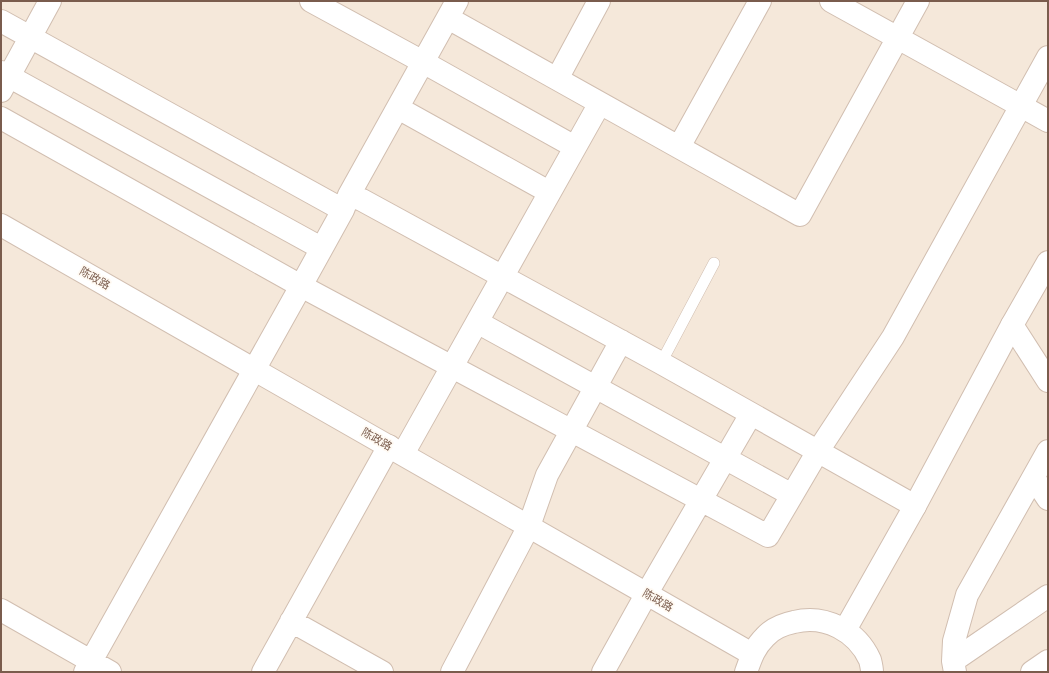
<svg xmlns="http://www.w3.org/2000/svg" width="1049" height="673" viewBox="0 0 1049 673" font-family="'IBM Plex Sans','Noto Sans SC',sans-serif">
  <rect width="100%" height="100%" fill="#fdf6ec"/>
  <path fill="#f5e8da" d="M1 1H1048V672H1Z"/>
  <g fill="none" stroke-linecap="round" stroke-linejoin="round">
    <g stroke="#d1beb0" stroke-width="12">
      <path id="service" d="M661 363 714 263"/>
    </g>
    <g stroke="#d1beb0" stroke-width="24">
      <path id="minor" d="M311 1 423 62 575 147
        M831 1 1048 121
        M448 18 800 215 918 1
        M1 21 343 210
        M1 72 321 248
        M557 79 599 1
        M1 91 50 1
        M398 108 549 192
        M1 118 301 286 768 536 818 451 893 337 1048 57
        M679 147 760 1
        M349 195 362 200 661 363 915 506
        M477 322 792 495
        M1012 325 1048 381
        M403 454 600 103
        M1034 478 1048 499
        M1 610 110 672
        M291 621 382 672
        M953 661 1048 596
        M85 672 301 286 343 210 349 195 457 1
        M263 672 389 446
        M452 672 529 526 547 475 621 341
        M603 672 647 593 751 414
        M955 672 953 661 954 641 967 595 1048 451
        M1032 672 1048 661"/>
    </g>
    <g stroke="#d1beb0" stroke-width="24">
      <path id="tertiary" d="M1 225 752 654
        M845 630 915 506 1012 325 1048 262
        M746 672C751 658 754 648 765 637 772 629 784 624 794 622 825 614 857 631 870 660 871 664 872 668 872 672"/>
    </g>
    <use href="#service" stroke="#fff" stroke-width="11"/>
    <use href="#minor" stroke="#fff" stroke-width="22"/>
    <use href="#tertiary" stroke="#fff" stroke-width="22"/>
  </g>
  <g text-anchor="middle" stroke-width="3.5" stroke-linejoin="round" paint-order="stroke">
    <g font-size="11" fill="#7a5c4d" stroke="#fffaf3">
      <text transform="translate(95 278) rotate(30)" y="4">陈政路</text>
      <text transform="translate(377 439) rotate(30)" y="4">陈政路</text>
      <text transform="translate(658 600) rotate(30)" y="4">陈政路</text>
    </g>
  </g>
  <rect width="1049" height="673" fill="none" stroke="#7a5c4d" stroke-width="4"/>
</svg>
